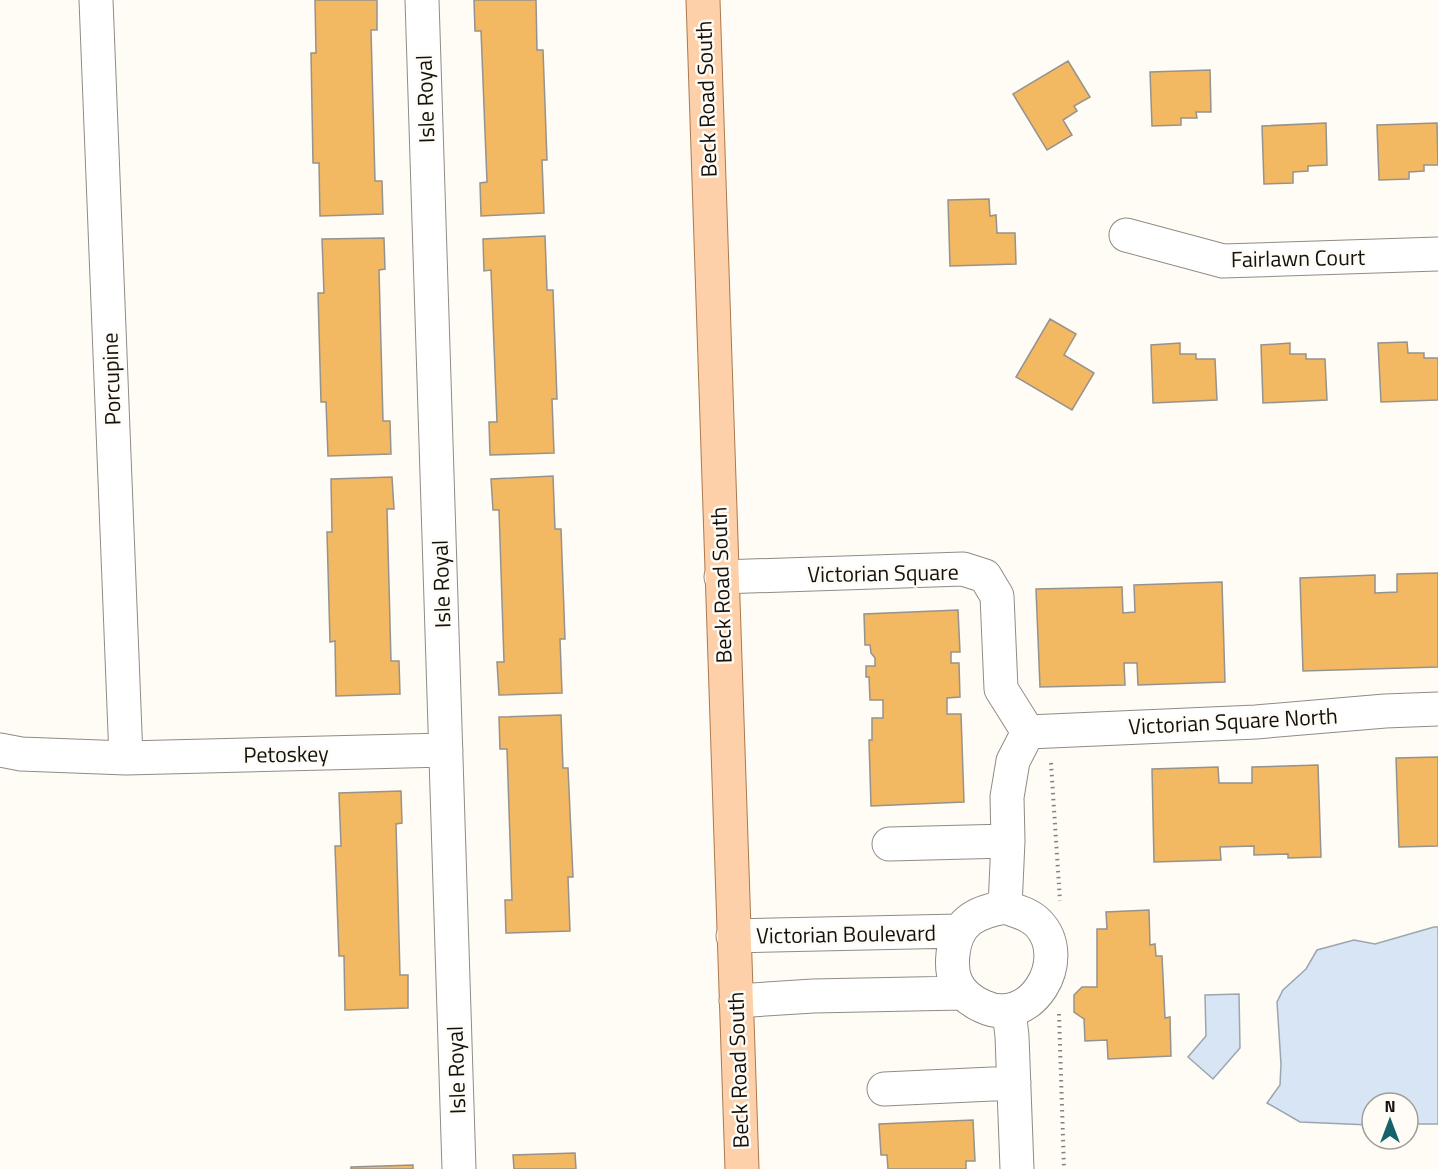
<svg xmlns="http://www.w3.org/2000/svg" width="1438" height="1169" viewBox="0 0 1438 1169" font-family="'Titillium Web',sans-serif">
  <rect width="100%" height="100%" fill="#fffbf5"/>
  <path fill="#d7e5f4" stroke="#9ca6af" stroke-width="1.5" d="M1434 927H1438V1124H1408V1103H1372V1125H1370L1300 1122 1267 1103 1280 1085 1281 1064 1277 1002 1283 990 1306 969 1317 950 1354 940 1375 944Z
    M1239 994 1240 1048 1213 1079 1188 1057 1206 1036 1205 995Z"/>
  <path fill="#f3b962" stroke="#97928c" stroke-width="1.5" d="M315 0H377V30H371L375 181H382L383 214 320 216 319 163H313L311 53H316Z
    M474 0H536L537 50H543L547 160H542L544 213 481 216 480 183 487 182 481 31H475Z
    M1068 61 1090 97 1074 106 1077 111 1063 120 1072 135 1047 150 1013 94Z
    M1210 70 1211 112H1196L1197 118H1181V125L1152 126 1150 72Z
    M1326 123 1327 165 1308 166V171L1293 172V183L1264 184 1262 126Z
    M1437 123 1438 165H1424V171L1409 172V179L1379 180 1377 125Z
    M989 199 990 216 996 215 997 233H1015L1016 264 950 266 948 200Z
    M545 236 547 290H553L557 399H552L554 453 490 455 489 422H497L491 270 484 271 483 239Z
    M384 238 385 269 379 270 383 421H390L391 454 328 456 326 402H321L318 293H324L322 239Z
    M1050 319 1076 334 1064 355 1094 373 1072 410 1016 377Z
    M1407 342 1408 353H1424V358H1438V400L1381 402 1378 343Z
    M1180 343V354H1196V359H1215L1217 400 1153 403 1151 345Z
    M1290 343V354H1306V359H1325L1327 400 1263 403 1261 345Z
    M553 476 555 529H561L565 639H560L562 693 499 695 497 662H504L499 510H493L491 479Z
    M392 477 394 509H387L391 661H399L400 694 336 696 335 641 330 642 327 532H332L331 479Z
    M1438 573V667L1303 671 1300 578 1375 575V593L1397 592V574Z
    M1222 582 1225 682 1138 685 1137 663H1124L1125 685 1040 687 1036 589 1122 587 1123 613 1135 612 1134 585Z
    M958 610 960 652H951V663H959L960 697 947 698V714H961L964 802 871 806 869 740H872V718H883V700H870L869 677H866V666H875V658L871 653 870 645H865L864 614Z
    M561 715 563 768H568L573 877H568L570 931 506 933 505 900H512L507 749H500L499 717Z
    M1438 757V846L1399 847 1396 758Z
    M1318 765 1321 857 1288 858V854L1254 855V846L1220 847 1221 860 1154 862 1152 769 1218 767 1219 783H1252V767Z
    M401 791 402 823 396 824 400 975H408V1008L345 1010 344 956H339L335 846H341L339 793Z
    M1149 910 1150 945 1155 944 1156 956H1162L1165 1018 1170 1017 1171 1056 1108 1059 1107 1040 1085 1041 1084 1019 1074 1012V995L1082 987H1097V929H1107L1106 912Z
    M973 1120 975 1161H966V1169H888L887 1155H881L879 1124Z
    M575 1153 576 1169H514L513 1155Z
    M413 1165V1169H351V1167Z"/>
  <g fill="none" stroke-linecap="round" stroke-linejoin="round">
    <g stroke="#908c85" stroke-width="35">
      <path id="minor" d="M96 0 126 758
        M422 0 459 1169
        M1126 235 1223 261 1438 254
        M721 577 963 569 985 576 997 596 1001 689 1028 732
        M1028 732 1256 722 1385 711 1438 709
        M0 750 21 754 126 758 446 750
        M889 844 1008 841
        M1005 907C1017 911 1029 914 1038 923 1073 959 1031 1030 982 1006 971 1001 961 993 956 982 952 973 952 963 953 954 956 922 976 912 1005 907Z
        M1005 907 1008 841 1007 797 1013 761 1028 732
        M733 936 959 931
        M736 1001 813 996 962 993
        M1009 1011 1012 1036 1017 1169
        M884 1089 1014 1083"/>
    </g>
    <g stroke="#ab794e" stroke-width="35">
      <path id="major" d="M703 0 742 1169"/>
    </g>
    <path stroke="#85827e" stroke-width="4" stroke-dasharray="1.5 4.5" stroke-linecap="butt" d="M1051 763 1060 901
      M1059 1014 1064 1169"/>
    <use href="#minor" stroke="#fff" stroke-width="33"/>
    <use href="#major" stroke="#fed0a9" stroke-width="33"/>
  </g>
  <g text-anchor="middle" stroke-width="5" stroke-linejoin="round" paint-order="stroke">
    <g font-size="22" fill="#14120f" stroke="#fffbf5">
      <text transform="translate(425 99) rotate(-92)" y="8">Isle Royal</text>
      <text transform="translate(706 99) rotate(-92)" y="8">Beck Road South</text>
      <text transform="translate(1298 258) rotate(-1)" y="8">Fairlawn Court</text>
      <text transform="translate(111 379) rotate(-92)" y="8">Porcupine</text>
      <text transform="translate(883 573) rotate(-1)" y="8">Victorian Square</text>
      <text transform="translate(441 584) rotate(-92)" y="8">Isle Royal</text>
      <text transform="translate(721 585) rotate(-92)" y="8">Beck Road South</text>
      <text transform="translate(1233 721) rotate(-3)" y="8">Victorian Square North</text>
      <text transform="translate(286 754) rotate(-1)" y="8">Petoskey</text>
      <text transform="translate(846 934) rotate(-1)" y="8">Victorian Boulevard</text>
      <text transform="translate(456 1070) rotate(-92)" y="8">Isle Royal</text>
      <text transform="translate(738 1070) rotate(-92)" y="8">Beck Road South</text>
    </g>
  </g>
  <g transform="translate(1390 1121)"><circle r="28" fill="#fffbf5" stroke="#a19e99" stroke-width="1.5"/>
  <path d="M0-4.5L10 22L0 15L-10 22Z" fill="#15636a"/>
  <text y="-9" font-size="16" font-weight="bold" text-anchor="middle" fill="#14120f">N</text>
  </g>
</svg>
